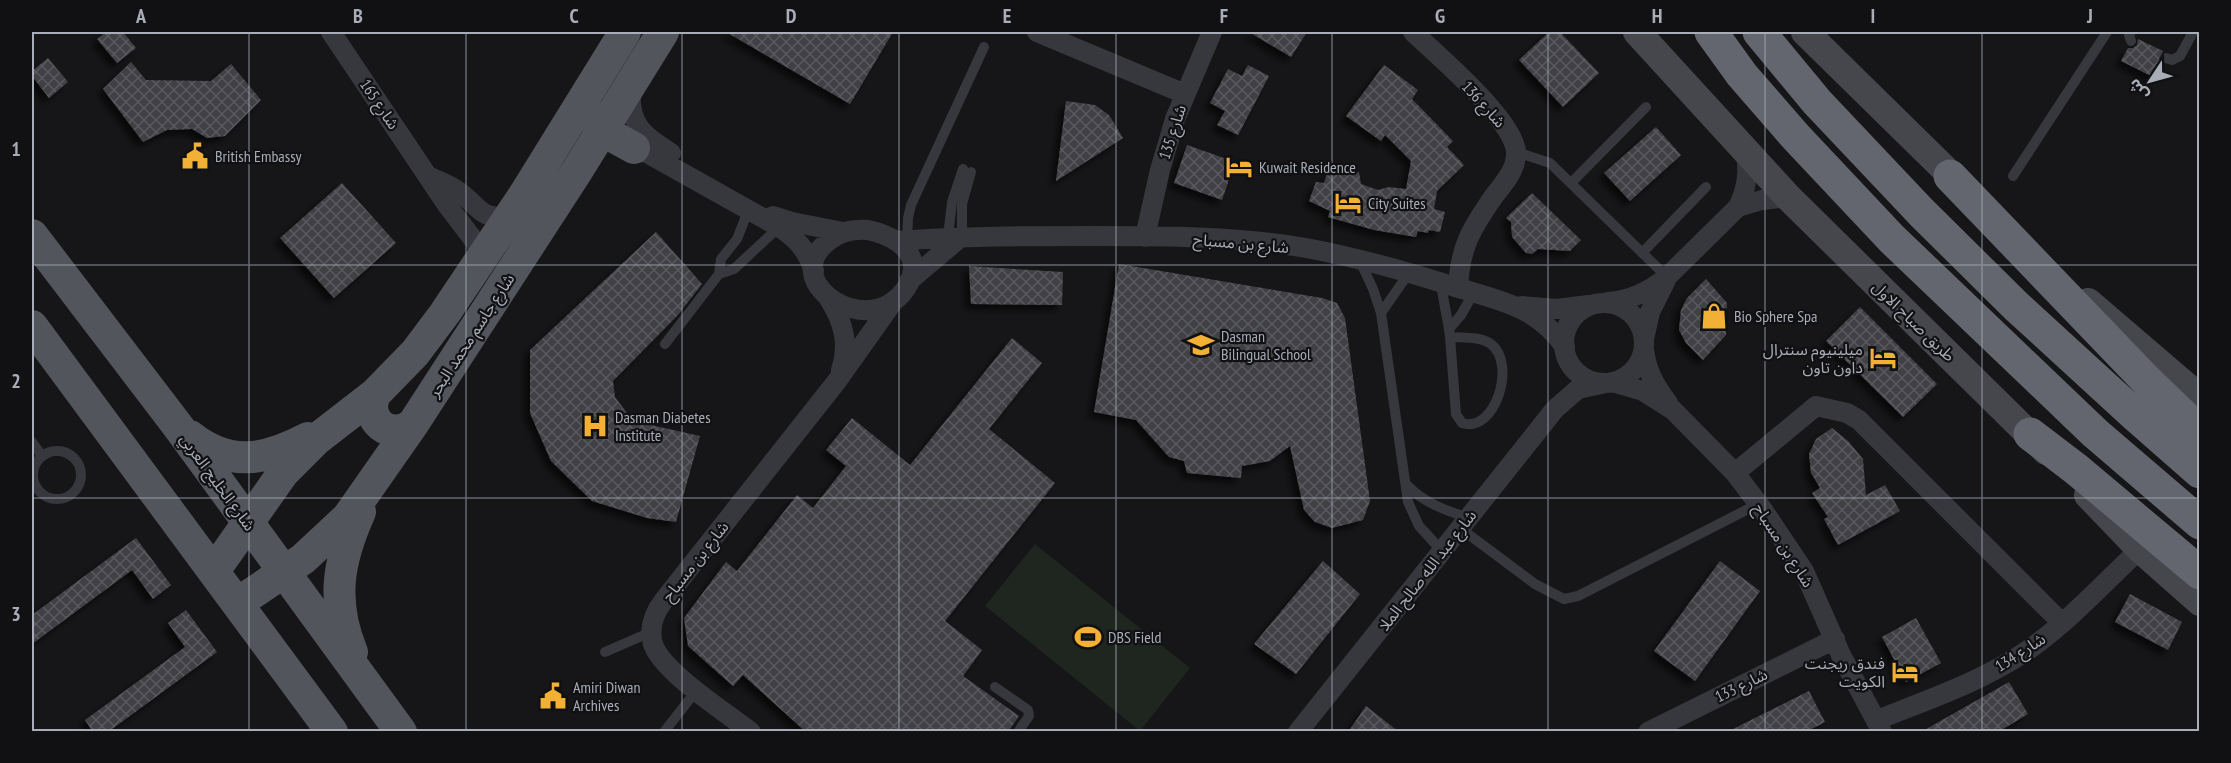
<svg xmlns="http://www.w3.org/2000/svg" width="2231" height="763" viewBox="0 0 2231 763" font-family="'PT Sans Narrow','Noto Sans Arabic',sans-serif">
  <defs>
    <pattern id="building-cross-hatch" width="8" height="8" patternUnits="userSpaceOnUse" patternTransform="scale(1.5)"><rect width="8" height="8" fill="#404145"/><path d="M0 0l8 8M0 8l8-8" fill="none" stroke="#595a5e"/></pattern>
    <filter id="shadow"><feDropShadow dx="-5.5" dy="5.5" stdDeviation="3" flood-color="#0009"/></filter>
  </defs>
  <rect width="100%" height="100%" fill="#161618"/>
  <path fill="#1e261f" d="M1035 544 1190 668 1140 731 985 606Z"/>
  <path fill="url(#building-cross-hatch)" filter="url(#shadow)" d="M106 32H123L136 48 117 63 97 39Z
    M726 32H893L850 104Z
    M1249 32H1307L1291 57Z
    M1549 32H1560L1599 73 1563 107 1519 60Z
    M2138 39 2163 51 2159 59 2162 64 2155 78 2121 61 2128 48H2133L2137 45Z
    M48 58 68 82 49 98 32 76V71Z
    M131 62 146 80 211 81 231 64 261 100 225 136 207 138 192 129 167 130 143 142 103 89Z
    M1248 65 1269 76 1238 135 1217 125 1225 111 1210 103 1228 69 1242 76Z
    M1384 65 1418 90 1412 99 1453 141 1447 147 1464 165 1437 191 1434 209 1445 212 1440 232 1429 230 1428 233 1418 231 1416 237 1374 230 1328 217 1330 211 1309 201 1316 182 1324 183 1327 173 1338 175 1359 172 1361 184 1378 190 1389 187 1406 189 1411 161 1385 135 1381 141 1346 116Z
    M1066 101 1095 105 1109 115 1123 138 1056 181Z
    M1656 127 1681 155 1630 201 1604 173Z
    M1187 145 1235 162 1222 200 1174 183Z
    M342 183 396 243 334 298 280 238Z
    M1532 193 1581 240 1570 251 1538 249 1532 254 1526 253 1512 237 1511 222 1506 218Z
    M656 232 702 284 678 315 613 381 615 397 633 421 700 436 676 522 647 518 592 501 551 461 530 413V350Z
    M1119 264 1322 298 1337 303 1345 318 1370 501 1363 520 1332 528 1315 522 1304 510 1290 446 1270 461 1242 466 1241 478 1187 473 1184 461 1169 457 1136 420 1094 412Z
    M969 266 1063 272 1062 305 971 304Z
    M1706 279 1727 303 1726 335 1703 360 1686 343 1679 330 1681 310 1687 298Z
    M1860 307 1937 384 1903 417 1826 341Z
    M1012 338 1042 363 989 429 1055 483 945 621 982 650 963 676 1019 716 1008 732H806L743 675 733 686 688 646 684 618 726 562 737 571 797 495 813 508 846 466 826 450 852 418 910 465Z
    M1832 428 1848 441 1863 459 1866 495 1885 485 1900 511 1838 545 1824 519 1828 517 1812 493 1820 488 1811 473 1809 454 1816 439Z
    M136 538 171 585 153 599 132 570 32 644V615Z
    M1323 561 1360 594 1296 674 1254 644Z
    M1720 561 1760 591 1695 681 1654 651Z
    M2130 594 2182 622 2168 650 2115 622Z
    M186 610 217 652 108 732H93L85 720 185 647 168 623Z
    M1916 618 1941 663 1906 682 1882 637Z
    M2009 682 2028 714 1998 732H1921Z
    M1809 691 1825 722 1806 732H1727Z
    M1366 706 1399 732H1348Z"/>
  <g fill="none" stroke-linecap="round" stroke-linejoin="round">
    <path stroke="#37383d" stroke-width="10" d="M2131 32 2129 35 2131 41
      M2166 58 2172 60 2180 56 2193 32
      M1516 152 1550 163 1667 277
      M2013 176 2107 32
      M1571 183 1646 107
      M962 236V204L971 172
      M948 237 952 202 963 169
      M907 240 908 218 911 205 984 47
      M1642 253 1706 187
      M1360 261 1373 289 1381 313 1408 502 1419 526 1442 551
      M719 274 734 269 779 227
      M1441 282C1443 301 1448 319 1450 337L1456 414 1462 423C1495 434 1517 364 1491 344 1480 336 1463 338 1450 337
      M1381 313 1409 273
      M1449 329 1461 315 1474 292
      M665 344 719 274 721 259 737 239 748 211
      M32 442 42 456
      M33 475a24 24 0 1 1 48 0a24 24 0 1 1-48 0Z
      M1407 485C1424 503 1445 510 1468 518
      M1460 528 1535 584 1564 599 1578 596 1758 504
      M605 652 651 632
      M995 687 1028 710 1029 716 1018 732
      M664 732 696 691"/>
    <path stroke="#37383d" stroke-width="20" d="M331 32 447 205 476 243 481 260
      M1037 32 1185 94
      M1413 32C1438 56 1514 120 1516 152 1517 169 1504 183 1494 196 1471 229 1460 247 1458 288
      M631 87C628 125 642 134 671 153
      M624 148H634L647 153 779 227C797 239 807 250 814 271
      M428 176C438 181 450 185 458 191 480 206 480 222 511 215
      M1738 207 1762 200 1788 197
      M773 216 792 222 843 232
      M868 230C887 234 914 246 913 269 912 283 902 296 891 303 851 329 785 279 825 244 838 232 851 229 868 230Z
      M1145 237 1160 170 1175 119 1212 32
      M897 241C962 236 1027 236 1093 236 1163 236 1237 236 1306 248 1355 257 1405 271 1452 286 1497 300 1536 305 1565 347
      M909 281 962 236
      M829 299C843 321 850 344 841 370
      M1608 302C1631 300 1648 292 1667 277L1738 207C1747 189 1749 173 1746 153
      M1564 343a40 40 0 1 1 80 0a40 40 0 1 1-80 0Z
      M1522 306 1557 309 1588 305
      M1644 339 1650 312 1666 280
      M1644 349C1646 370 1655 386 1668 403
      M1612 382 1643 391 1673 410 1735 473 1763 510 1804 571 1841 655 1882 732
      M1735 473 1816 406 1847 413 1859 420 2062 623
      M1877 720C1930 699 1984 681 2031 648 2070 620 2105 582 2140 549
      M751 732C727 713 662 672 653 644 648 627 654 613 664 600L837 381 893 302
      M1298 732 1555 409 1578 389 1606 383
      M1648 732 1835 639"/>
    <path stroke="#45474d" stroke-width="28" d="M1637 32 1788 197 2046 451
      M1805 32 1966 190
      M2088 302 2200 398
      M2088 495 2140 549 2200 602"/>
    <path stroke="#53555c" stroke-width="32" d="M590 115 603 131 634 148
      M32 235 177 425 401 732
      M32 326 332 732
      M375 394C364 421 389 441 413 424
      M190 436C230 468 266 460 308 438
      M214 571 283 473 317 439 375 394 415 353 445 313 526 192 625 32
      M238 603 303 559 348 517 413 424 577 171 663 32
      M352 652C331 601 338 561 360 512"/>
    <path stroke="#63666e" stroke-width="33" d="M1711 32 1742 75 1796 137 1892 239 2095 433 2200 523
      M1759 32 1817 102 1921 212 2016 306 2135 415 2200 472
      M1950 176 2147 381 2200 432
      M2030 434 2076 469 2200 573"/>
  </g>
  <path fill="none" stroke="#a8adb8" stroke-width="1.5" stroke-opacity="0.55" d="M249 32V732M466 32V732M682 32V732M899 32V732M1116 32V732M1332 32V732M1548 32V732M1765 32V732M1982 32V732M32 265H2200M32 498H2200"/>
  <defs>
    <g id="civic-bare" transform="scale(2.07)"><path d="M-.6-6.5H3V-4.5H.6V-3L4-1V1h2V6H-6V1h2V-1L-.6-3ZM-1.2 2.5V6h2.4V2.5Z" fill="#f2b134" stroke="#111113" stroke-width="2.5" paint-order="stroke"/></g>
    <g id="hotel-bare" transform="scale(2.07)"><path d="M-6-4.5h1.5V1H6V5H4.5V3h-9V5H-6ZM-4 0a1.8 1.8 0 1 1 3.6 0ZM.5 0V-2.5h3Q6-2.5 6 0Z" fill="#f2b134" stroke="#111113" stroke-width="2.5" paint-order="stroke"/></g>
    <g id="shop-bare" transform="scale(2.07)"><path d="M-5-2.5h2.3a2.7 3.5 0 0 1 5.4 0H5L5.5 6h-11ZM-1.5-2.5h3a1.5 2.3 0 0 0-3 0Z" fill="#f2b134" stroke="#111113" stroke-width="2.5" paint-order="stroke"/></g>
    <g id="school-bare" transform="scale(2.07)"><path d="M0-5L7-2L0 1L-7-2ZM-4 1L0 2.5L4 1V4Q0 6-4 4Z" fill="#f2b134" stroke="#111113" stroke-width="2.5" paint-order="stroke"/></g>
    <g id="hospital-bare" transform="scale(2.07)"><path d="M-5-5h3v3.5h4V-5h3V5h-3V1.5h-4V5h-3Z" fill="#f2b134" stroke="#111113" stroke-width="2.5" paint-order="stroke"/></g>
    <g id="stadium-bare" transform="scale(2.07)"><path d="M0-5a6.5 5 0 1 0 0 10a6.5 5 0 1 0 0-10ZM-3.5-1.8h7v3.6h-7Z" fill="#f2b134" stroke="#111113" stroke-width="2.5" paint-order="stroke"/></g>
  </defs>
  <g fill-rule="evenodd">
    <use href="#civic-bare" x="195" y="156"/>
    <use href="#hotel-bare" x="1239" y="167"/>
    <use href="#hotel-bare" x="1348" y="203"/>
    <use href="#shop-bare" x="1714" y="316"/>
    <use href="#school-bare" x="1201" y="345"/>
    <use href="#hotel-bare" x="1883" y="358"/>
    <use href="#hospital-bare" x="595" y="426"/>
    <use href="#stadium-bare" x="1088" y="637"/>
    <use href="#hotel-bare" x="1905" y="672"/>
    <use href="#civic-bare" x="553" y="696"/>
  </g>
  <g text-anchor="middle" stroke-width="4.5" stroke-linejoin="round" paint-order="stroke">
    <g font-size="16" fill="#a8adb8" stroke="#111113">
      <text transform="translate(380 104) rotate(56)" y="6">شارع 165</text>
      <text transform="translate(1484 104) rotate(48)" y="6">شارع 136</text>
      <text transform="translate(1172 132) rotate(-72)" y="6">شارع 135</text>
      <text transform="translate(1241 243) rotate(5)" y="6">شارع بن مسباح</text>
      <text transform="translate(1914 321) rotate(44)" y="6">طريق صباح الاول</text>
      <text transform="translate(471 335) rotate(-57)" y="6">شارع جاسم محمد البحر</text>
      <text transform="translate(218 482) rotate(54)" y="6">شارع الخليج العربي</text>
      <text transform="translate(1784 545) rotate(57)" y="6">شارع بن مسباح</text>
      <text transform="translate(695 561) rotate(-52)" y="6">شارع بن مسباح</text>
      <text transform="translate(1427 570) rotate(-52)" y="6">شارع عبد الله صالح الملا</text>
      <text transform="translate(2020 652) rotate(-33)" y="6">شارع 134</text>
      <text transform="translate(1741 685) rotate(-26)" y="6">شارع 133</text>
    </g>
    <g font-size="16" fill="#a8adb8" stroke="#111113" text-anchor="start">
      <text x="215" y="162">British Embassy</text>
      <text x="1259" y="173">Kuwait Residence</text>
      <text x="1368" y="209">City Suites</text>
      <text x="1734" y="322">Bio Sphere Spa</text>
      <text x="1221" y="342">Dasman<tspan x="1221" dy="18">Bilingual School</tspan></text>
      <text x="1863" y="355" text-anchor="end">ميلينيوم سنترال<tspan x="1863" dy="18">داون تاون</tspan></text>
      <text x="615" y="423">Dasman Diabetes<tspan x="615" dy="18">Institute</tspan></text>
      <text x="1108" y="643">DBS Field</text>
      <text x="1885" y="669" text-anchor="end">فندق ريجنت<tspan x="1885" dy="18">الكويت</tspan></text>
      <text x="573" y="693">Amiri Diwan<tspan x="573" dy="18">Archives</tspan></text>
    </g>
  </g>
  <rect width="2231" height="763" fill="none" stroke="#111113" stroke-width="66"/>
  <g transform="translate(2150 81) rotate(234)" stroke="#111113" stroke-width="4.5" paint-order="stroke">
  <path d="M0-4.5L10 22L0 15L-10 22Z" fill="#a8adb8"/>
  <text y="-9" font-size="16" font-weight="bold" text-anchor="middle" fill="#a8adb8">ش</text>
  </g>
  <rect x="33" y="33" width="2165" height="697" fill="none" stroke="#a8adb8" stroke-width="2"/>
  <g font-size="20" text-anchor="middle" font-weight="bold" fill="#a8adb8">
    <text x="141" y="23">A</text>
    <text x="358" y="23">B</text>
    <text x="574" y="23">C</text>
    <text x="791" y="23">D</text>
    <text x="1007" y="23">E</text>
    <text x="1224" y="23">F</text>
    <text x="1440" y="23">G</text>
    <text x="1657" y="23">H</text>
    <text x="1873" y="23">I</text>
    <text x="2090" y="23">J</text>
    <text x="16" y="156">1</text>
    <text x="16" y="388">2</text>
    <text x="16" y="621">3</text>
  </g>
</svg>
